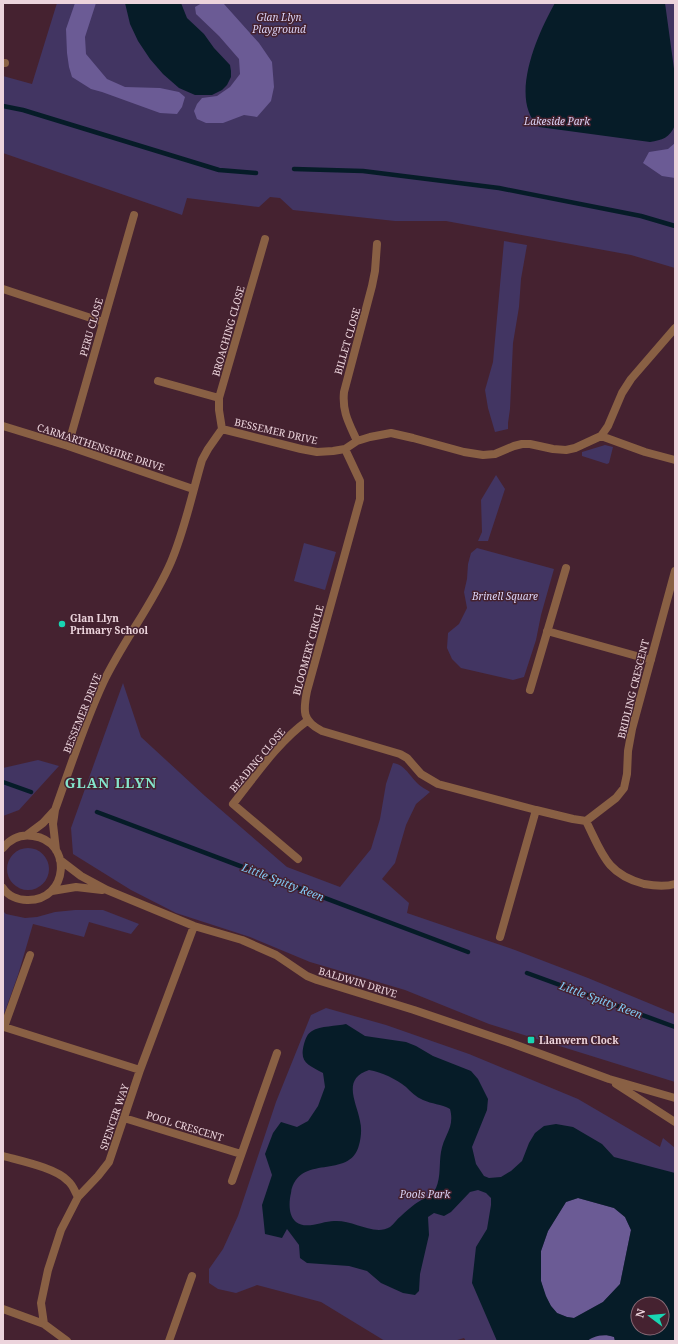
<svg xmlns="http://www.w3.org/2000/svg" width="678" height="1344" viewBox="0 0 678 1344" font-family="'Noto Serif',serif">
  <rect width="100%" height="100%" fill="#452230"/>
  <path fill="#423562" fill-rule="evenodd" d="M57 3H675V268L631 255 446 221H395L293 210 280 198 270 197 259 207 187 198 182 215 3 153V76L32 84Z
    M504 241 527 245 521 279 519 307 513 343 510 409 508 423V429L495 432 488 408 485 390 493 362Z
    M605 445 613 447 609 463 607 464 582 456V452Z
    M496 475 505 489 488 541H478L482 532 481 500Z
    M304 543 336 552 325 590 294 581Z
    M477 548 554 569 541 615 536 640 524 677 513 680 461 668 452 659 447 648 448 633 459 624 467 608 464 592 467 579 468 564 471 553Z
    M123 683 141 737 205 796 287 867 340 887 371 849 380 819 386 784 393 763C407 765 411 780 422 787 424 789 428 790 430 792L416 804 406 825 395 863 382 879 409 903 407 913 515 950 588 978 675 1014V1082L489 1024 405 990 310 962 250 937 176 913 131 890 73 854 71 828Z
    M38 760 59 766 19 810 3 816V768Z
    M7 869a21 21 0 1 1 42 0a21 21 0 1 1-42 0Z
    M75 910H103L139 924 131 934 89 922 84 937 33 924 18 975 3 1017V911L6 914 25 918 37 917 55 912Z
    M326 1008 386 1025 469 1054 578 1099 660 1147 663 1138 675 1148V1341H466L464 1338 454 1341H385L321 1302 257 1285 236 1293 218 1289 209 1283V1269L223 1249 238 1216 276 1102 311 1015ZM638 1304H662V1328H638Z"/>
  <path fill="#6b5b95" d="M75 3H96L85 37 86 54 107 79 125 87 160 88 179 92 185 97 182 107 177 114 160 113 102 92 91 89 72 77 69 67 67 53 66 29Z
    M202 3 224 4 259 43 272 62 274 87 271 101 257 117 244 115 223 123H206L197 119 194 111 197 104 202 98 217 96 230 87 240 74 239 59 219 36 196 14 195 7Z
    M675 143V178L662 176 643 163 649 152 668 149Z
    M578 1198 614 1208 625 1217 631 1230 620 1284 603 1302 574 1318 567 1317 557 1313 551 1306 545 1296 541 1281V1251L548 1231 566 1202Z
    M607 1335 614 1337 615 1341H587L593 1336Z"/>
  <path fill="#061c28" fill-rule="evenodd" d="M125 3H181L187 18 204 34 214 48 230 65 231 71V77L227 85 222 90 212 95H195L179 88 163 74 150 59 138 41 130 24Z
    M555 3H665L675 76V125C670 138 662 140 650 142L539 127C508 99 538 33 555 3Z
    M346 1024 365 1036 406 1042 416 1046 433 1056 471 1071 478 1079 488 1099 487 1110 472 1147 476 1164 484 1176 489 1178 501 1177 511 1171 522 1161 529 1143 535 1133 544 1126 556 1124 573 1127 602 1144 614 1157 675 1173V1341H615L614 1337C605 1334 595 1335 587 1341H497L472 1283 476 1247 487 1229 491 1205V1198L486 1193 478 1190 470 1192 451 1212 444 1216 434 1213 428 1217 429 1235 420 1274 419 1291 415 1295 403 1293 381 1283 367 1271 349 1266 307 1263 300 1258 299 1245 287 1229 282 1238 265 1234 262 1205 272 1175 265 1154 273 1133 281 1122 297 1127 308 1121 318 1106 325 1087 323 1073C308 1065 299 1063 304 1044 306 1038 307 1034 312 1031 320 1026 337 1026 346 1024ZM369 1070C382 1072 396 1079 406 1087 411 1092 416 1097 423 1100 432 1104 441 1104 450 1109 455 1128 444 1134 441 1152 439 1163 441 1177 436 1188 432 1196 422 1199 415 1204 410 1208 405 1212 401 1216 397 1219 394 1224 390 1227 387 1229 382 1230 379 1230 363 1229 349 1220 334 1221 323 1221 306 1230 296 1222 288 1216 289 1201 291 1193 298 1152 350 1181 359 1145 361 1138 362 1129 360 1121 357 1103 341 1079 369 1070ZM578 1198 614 1208 625 1217 631 1230 620 1284 603 1302 574 1318 567 1317 557 1313 551 1306 546 1296 541 1281V1251L548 1231 566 1202ZM638 1304H662V1328H638Z"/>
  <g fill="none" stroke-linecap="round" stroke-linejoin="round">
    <path stroke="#061c28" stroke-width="4.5" d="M3 106 23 110 219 170 256 173
      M294 169 363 171 499 188 641 216 675 226
      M3 782 31 792
      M97 812 468 952
      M527 973 675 1027"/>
    <path stroke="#896044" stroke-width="8" d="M3 63H5
      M3 289 103 322
      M158 381 219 398
      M3 426 68 446 193 489
      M222 429 219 410V398L265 239
      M601 436 645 452 675 460
      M357 441C349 423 342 412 344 392L372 286 375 271 377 244
      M68 446 134 215
      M345 449 360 481V499L307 691C303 711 302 721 322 731L400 754 407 758 421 774 438 784 536 810 500 937
      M547 631 651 660
      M530 690 566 568
      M536 810 573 819 586 821 616 798 624 788 627 774 628 751 632 729 675 571
      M586 821C602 853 606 874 644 884 655 886 665 887 675 884
      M27 835 43 823 54 811
      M3 848C11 838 21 834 33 836 73 841 69 901 27 900 18 900 8 896 3 888
      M56 850 53 824 55 810C70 768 84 724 103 683 123 641 153 604 171 562 185 529 192 494 202 460L208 449 222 429 301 449 317 452 333 451 345 449 357 441 370 437 391 433 413 438 464 452 483 455 495 454 514 446 522 444H530L553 449 566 450 575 448 601 436 608 426 622 393 631 379 675 328
      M298 859 233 804C255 776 278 742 307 721
      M60 860 81 876 107 890 194 926 242 940 276 955 307 976 317 980 414 1010 511 1043 609 1079 675 1098
      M52 891 76 887 102 890
      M30 955 4 1027 140 1070
      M616 1084 675 1122
      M124 1118 241 1154
      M3 1156C21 1161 56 1168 68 1181 73 1185 75 1192 78 1197
      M232 1181 277 1053
      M3 1309 44 1324
      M67 1341 44 1324 41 1303 48 1270 61 1230 78 1197 98 1176 109 1162 140 1070 194 926
      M169 1341 192 1276"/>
  </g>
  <g fill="#18d5b2" stroke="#452230" stroke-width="1.5">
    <circle cx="62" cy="624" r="4"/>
    <rect x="527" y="1036" width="8" height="8" rx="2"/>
  </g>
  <g text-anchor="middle" stroke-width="3" stroke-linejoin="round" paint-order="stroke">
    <g font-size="10" font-style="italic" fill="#dbd4f7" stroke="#452230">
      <text x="279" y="21">Glan Llyn<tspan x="279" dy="12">Playground</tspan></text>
      <text x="557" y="125">Lakeside Park</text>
      <text x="505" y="600">Brinell Square</text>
      <text x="425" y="1198">Pools Park</text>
    </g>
    <g font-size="10" fill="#ecd4dc" stroke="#452230">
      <text transform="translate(91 327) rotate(-74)" y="4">PERU CLOSE</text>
      <text transform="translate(228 331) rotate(-74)" y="4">BROACHING CLOSE</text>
      <text transform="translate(347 341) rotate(-74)" y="4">BILLET CLOSE</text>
      <text transform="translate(276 431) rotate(13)" y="4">BESSEMER DRIVE</text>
      <text transform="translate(101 447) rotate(18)" y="4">CARMARTHENSHIRE DRIVE</text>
      <text transform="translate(308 650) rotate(-75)" y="4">BLOOMERY CIRCLE</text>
      <text transform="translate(633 689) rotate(-76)" y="4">BRIDLING CRESCENT</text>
      <text transform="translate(82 713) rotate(-68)" y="4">BESSEMER DRIVE</text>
      <text transform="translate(257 760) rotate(-50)" y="4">BEADING CLOSE</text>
      <text transform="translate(358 982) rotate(17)" y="4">BALDWIN DRIVE</text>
      <text transform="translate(114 1117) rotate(-71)" y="4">SPENCER WAY</text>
      <text transform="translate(185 1126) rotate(17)" y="4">POOL CRESCENT</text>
    </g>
    <g font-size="10" font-weight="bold" fill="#ecd4dc" stroke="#452230" text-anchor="start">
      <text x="70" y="622">Glan Llyn<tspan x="70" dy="12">Primary School</tspan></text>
      <text x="539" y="1044">Llanwern Clock</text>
    </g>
    <g font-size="11" font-style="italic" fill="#82cdf9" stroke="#452230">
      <text transform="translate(283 882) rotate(21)" y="4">Little Spitty Reen</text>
      <text transform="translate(601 1000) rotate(20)" y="4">Little Spitty Reen</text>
    </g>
    <g font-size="14" font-weight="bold" letter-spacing="1" fill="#84e5cc" stroke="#452230">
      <text x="111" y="788">GLAN LLYN</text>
    </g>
  </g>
  <rect width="678" height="1344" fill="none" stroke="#ecd4dc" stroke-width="8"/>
  <g transform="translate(650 1316) rotate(286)"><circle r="19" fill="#452230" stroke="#886975"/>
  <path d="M0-3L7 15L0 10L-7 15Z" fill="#18d5b2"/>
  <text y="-6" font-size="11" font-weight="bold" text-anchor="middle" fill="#ecd4dc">N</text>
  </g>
</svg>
